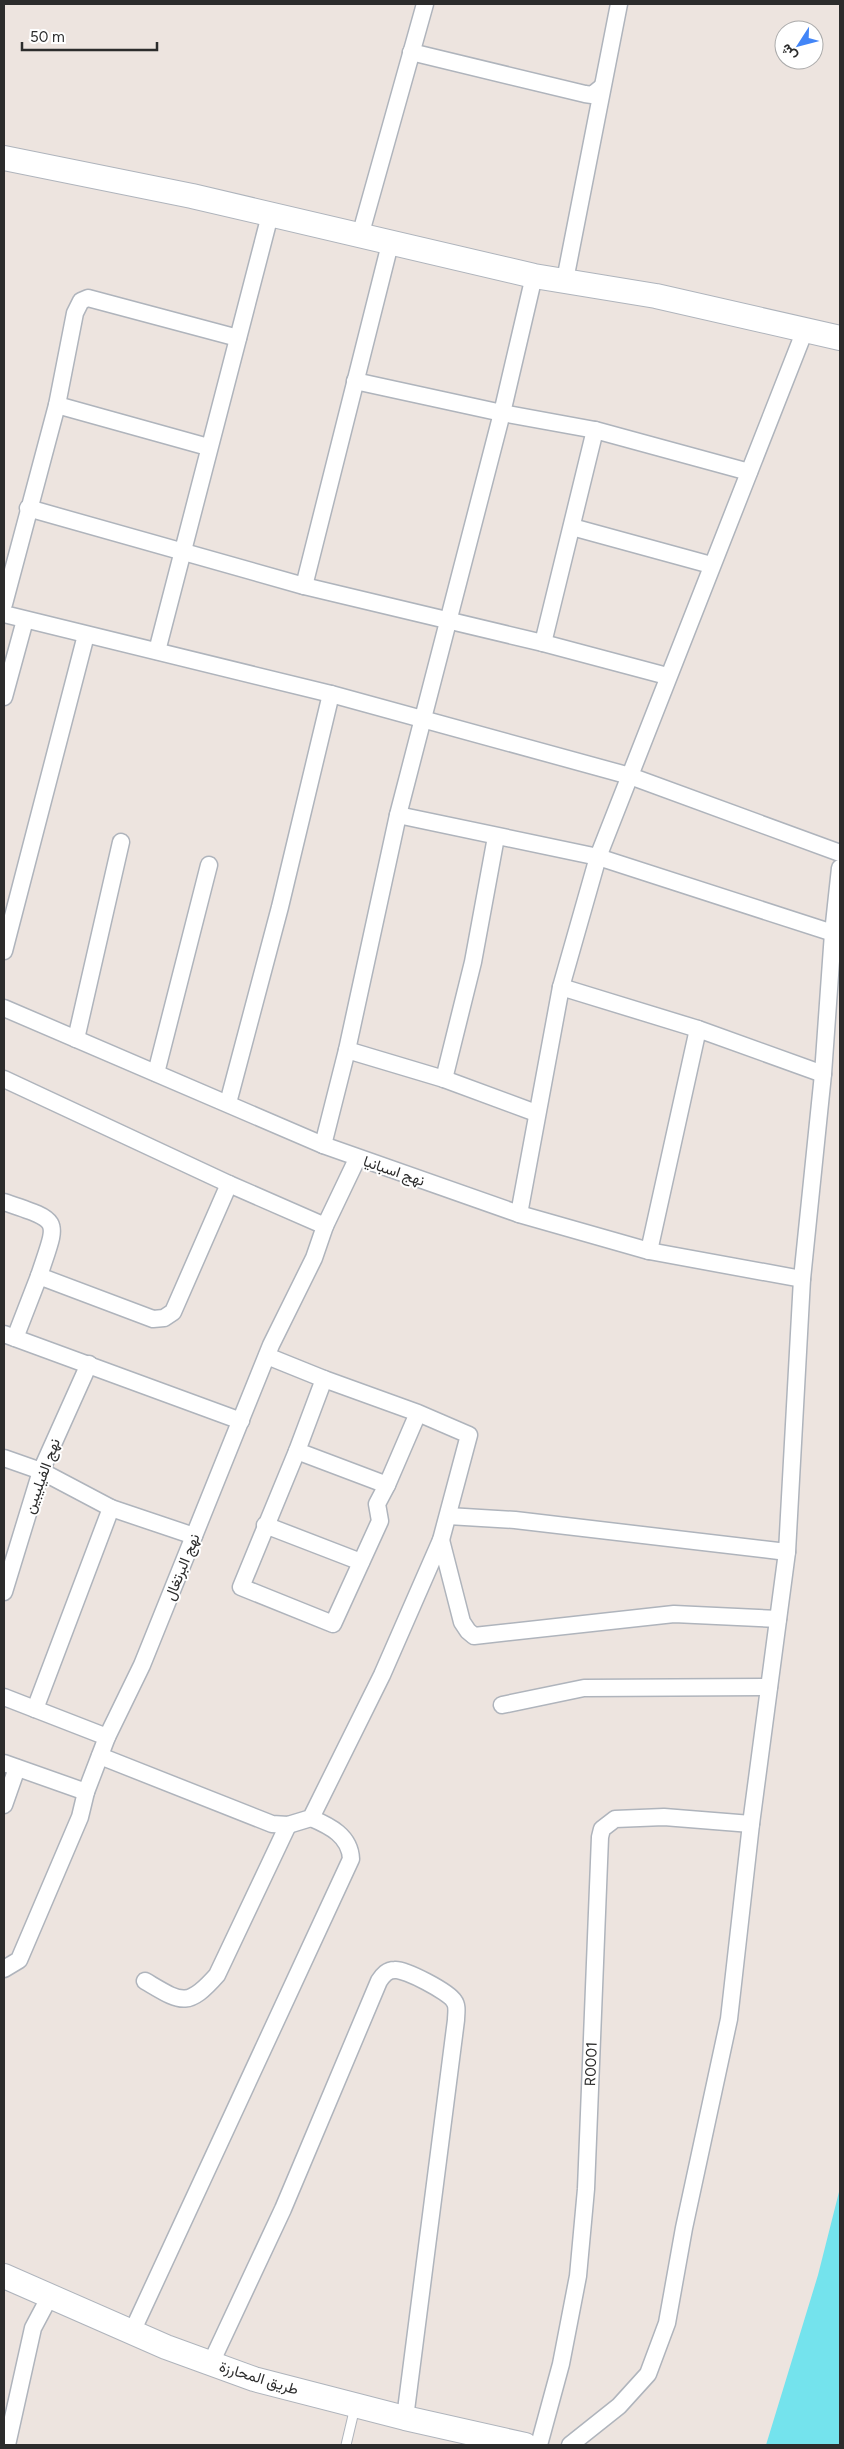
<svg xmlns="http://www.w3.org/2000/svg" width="844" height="2449" viewBox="0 0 844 2449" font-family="Figtree,Vazirmatn,sans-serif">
  <rect width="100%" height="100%" fill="#ede4df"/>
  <path fill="#74e3ed" d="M840 2188V2445H766L818 2275Z"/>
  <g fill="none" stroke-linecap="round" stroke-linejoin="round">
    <g stroke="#afb4bc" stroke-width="11">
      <path id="lane" d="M346 2445 355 2407"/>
    </g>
    <g stroke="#afb4bc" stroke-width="19">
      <g id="street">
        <path d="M411 52 585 94 592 95 602 87"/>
        <path d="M360 236 425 4"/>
        <path d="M565 280 619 4"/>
        <path d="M355 381 502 413 595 430 749 472"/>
        <path d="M57 405 208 447"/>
        <path d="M28 508 304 586 543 643 667 676"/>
        <path d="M572 527 711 565"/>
        <path d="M304 586 390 244"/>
        <path d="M4 604 57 405 75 313 81 301 88 298 238 338"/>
        <path d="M4 614 331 694 630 776 840 853"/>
        <path d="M543 643 595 430"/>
        <path d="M157 651 270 215"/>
        <path d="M4 697 25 620"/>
        <path d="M398 815 598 857 833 933"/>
        <path d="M4 951 86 635"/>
        <path d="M561 987 698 1029 823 1074"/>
        <path d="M4 1008 323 1145 519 1214 649 1251 802 1279"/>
        <path d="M76 1039 121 842"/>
        <path d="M347 1050 444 1079 536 1113"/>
        <path d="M156 1073 209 865"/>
        <path d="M4 1079 229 1184"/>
        <path d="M444 1079 473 962 496 837"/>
        <path d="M228 1103 280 907 331 694"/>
        <path d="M323 1145 347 1050 398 815 502 413 534 276"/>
        <path d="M4 1202C63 1222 58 1218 39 1276"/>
        <path d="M519 1214 561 987 598 857 805 330"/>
        <path d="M649 1251 698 1029"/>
        <path d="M4 1334 241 1421"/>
        <path d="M15 1338 39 1276 153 1319 164 1318 173 1312 229 1184 325 1226"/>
        <path d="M267 1356 324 1379"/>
        <path d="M297 1451 241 1587 333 1624 380 1521 377 1504 387 1485"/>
        <path d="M4 1458 41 1471 111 1508 194 1536"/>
        <path d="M448 1516 515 1520 787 1552"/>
        <path d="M265 1525 361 1562"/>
        <path d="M441 1540 462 1622 468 1631 474 1636 674 1614 778 1619"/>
        <path d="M4 1592 41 1471 89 1364"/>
        <path d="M4 1697 107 1737"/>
        <path d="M502 1705 584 1688 769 1687"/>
        <path d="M35 1709 111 1508"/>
        <path d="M100 1756 272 1824 288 1825 311 1818 382 1675 441 1540 469 1435 418 1413 387 1485 297 1451 324 1379 418 1413"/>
        <path d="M4 1763 86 1792"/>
        <path d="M4 1805 17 1768"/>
        <path d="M4 1969 19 1960 80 1817 86 1792 107 1737 142 1665 271 1345 314 1258 325 1226 357 1159"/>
        <path d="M145 1981C181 2002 187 2009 217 1975L288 1825"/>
        <path d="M132 2332 351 1859C350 1836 330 1826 311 1818"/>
        <path d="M211 2363 283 2209 379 1981C383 1975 387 1970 395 1970 405 1969 449 1992 454 2001 458 2006 456 2014 456 2020L405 2418"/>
        <path d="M7 2445 33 2328 50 2296"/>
        <path id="s1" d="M539 2445 561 2364 578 2276 586 2189 600 1837 602 1829 615 1819 664 1817 751 1824"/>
        <path d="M570 2445 619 2406 648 2374 667 2323 684 2228 729 2019 751 1824 787 1552 802 1279 823 1074 833 933 840 868"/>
      </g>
    </g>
    <g stroke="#afb4bc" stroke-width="26">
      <path id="secondary" d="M4 158 192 196 534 276 656 296 840 338
        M4 2276 166 2347 254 2379 405 2418 525 2445"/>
    </g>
    <use href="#lane" stroke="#fff" stroke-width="9"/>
    <use href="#street" stroke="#fff" stroke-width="16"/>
    <use href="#secondary" stroke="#fff" stroke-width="24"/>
  </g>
  <g text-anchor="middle" stroke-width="4" stroke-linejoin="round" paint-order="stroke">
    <g font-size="15" fill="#2c2c2c" stroke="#fff">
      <text transform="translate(394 1171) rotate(19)" y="5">نهج اسبانيا</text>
      <text transform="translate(42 1476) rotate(-70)" y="5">نهج الفيليبين</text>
      <text transform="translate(182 1567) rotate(-68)" y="5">نهج البرتغال</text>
      <text dy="5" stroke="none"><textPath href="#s1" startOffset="386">R0001</textPath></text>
      <text transform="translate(259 2378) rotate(17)" y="5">طريق المحارزة</text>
    </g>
  </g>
  <rect width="844" height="2449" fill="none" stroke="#2c2c2c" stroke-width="10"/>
  <g transform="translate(799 45) rotate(234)"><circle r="24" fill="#ffffff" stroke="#ababab"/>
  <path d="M0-4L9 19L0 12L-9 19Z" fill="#4285f7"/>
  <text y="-8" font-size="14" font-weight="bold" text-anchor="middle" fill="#2c2c2c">ش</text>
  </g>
  <path d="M22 42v8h135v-8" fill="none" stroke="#2c2c2c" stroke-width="2.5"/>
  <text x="30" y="42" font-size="15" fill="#2c2c2c" stroke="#ffffff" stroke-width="4" paint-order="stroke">50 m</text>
</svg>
